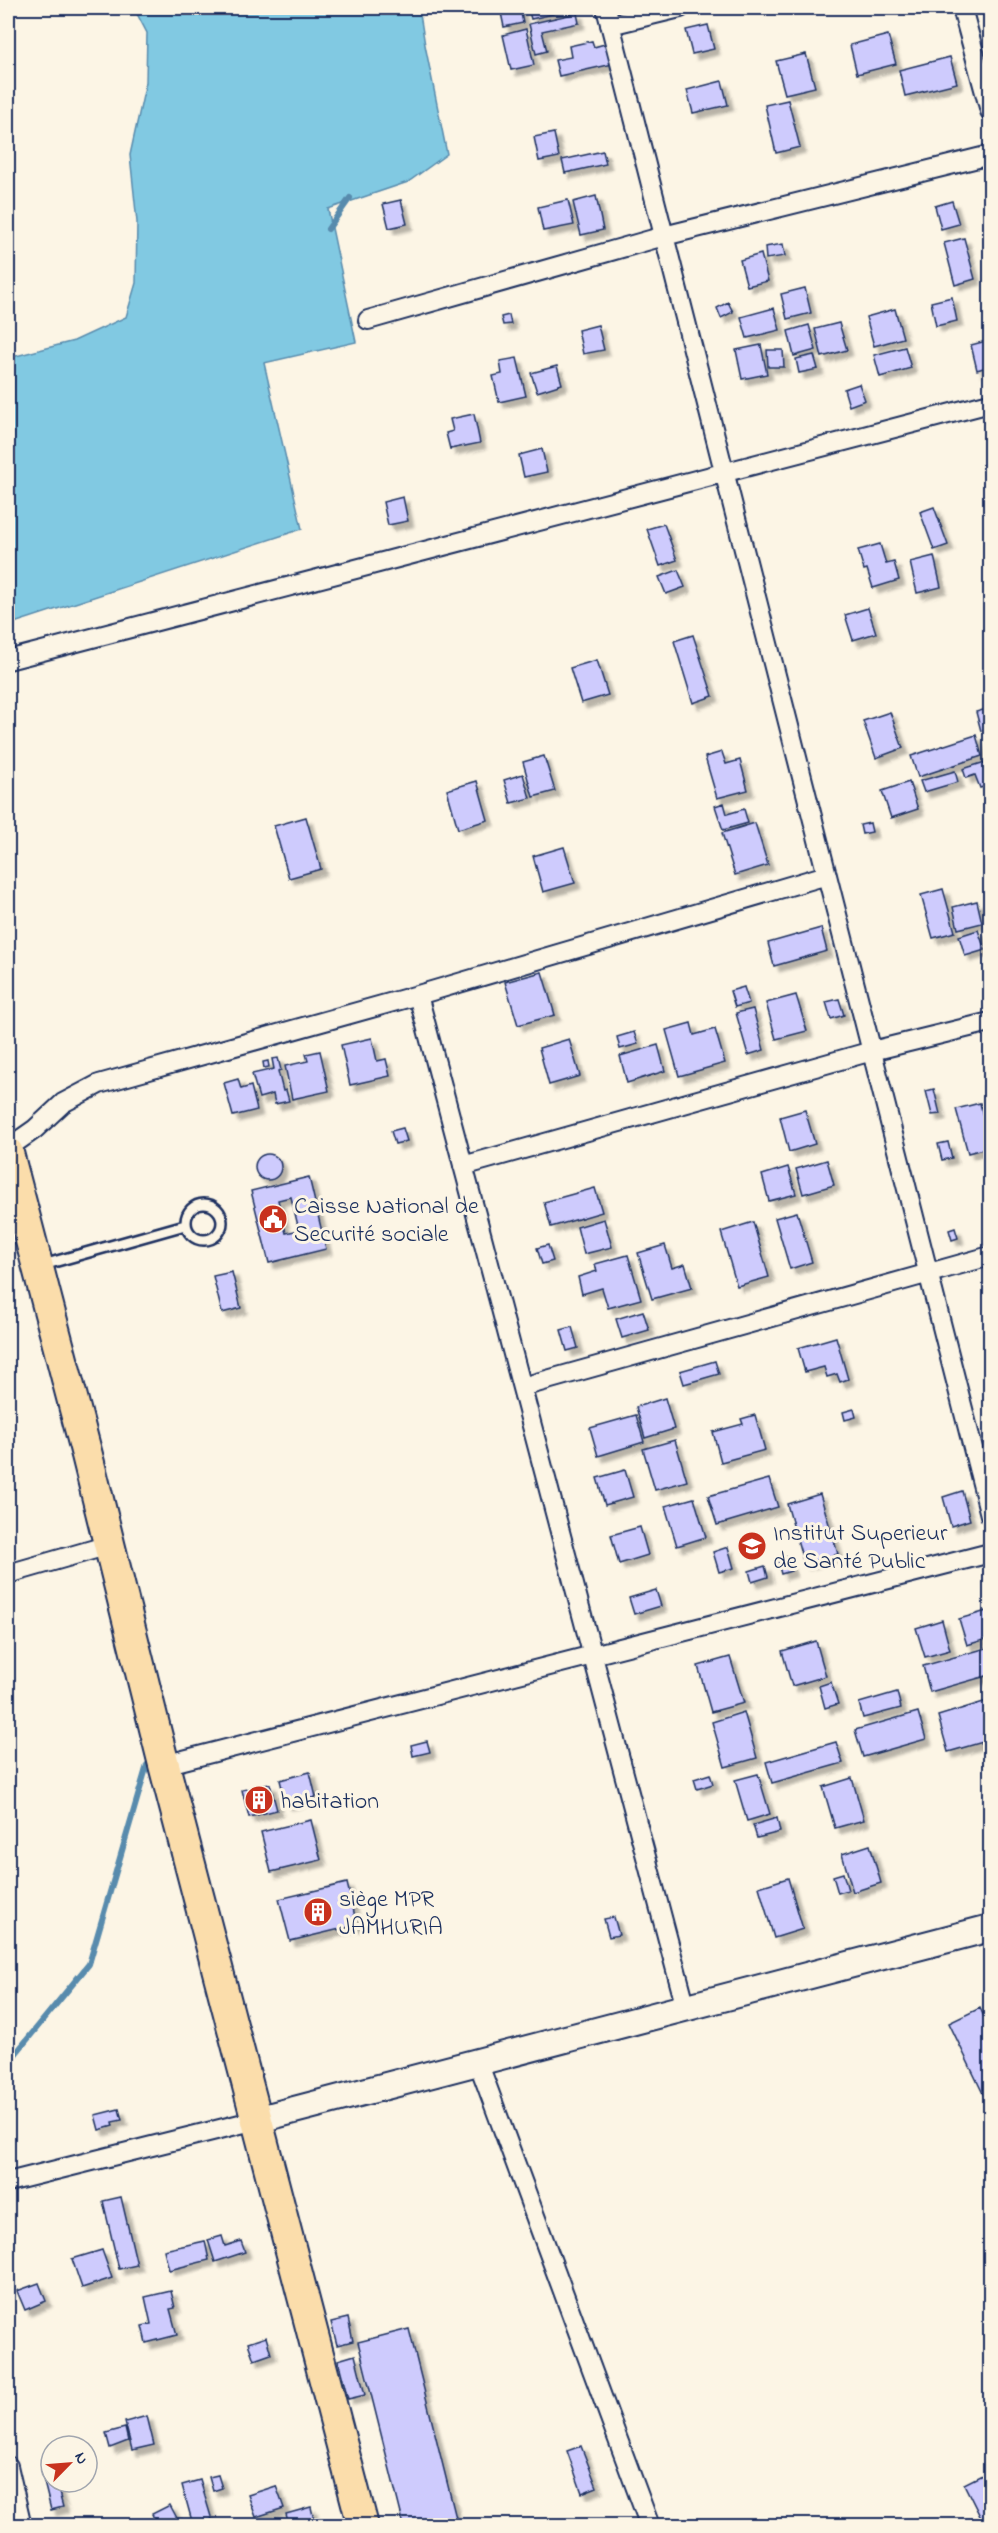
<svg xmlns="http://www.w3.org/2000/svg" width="998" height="2533" viewBox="0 0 998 2533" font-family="'Indie Flower',sans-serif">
  <defs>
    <filter id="shadow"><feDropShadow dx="5.5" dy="5.5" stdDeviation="1.5" flood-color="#0004"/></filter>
  </defs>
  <rect width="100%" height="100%" fill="#fcf5e5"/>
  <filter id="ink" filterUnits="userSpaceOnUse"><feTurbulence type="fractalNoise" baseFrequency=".0167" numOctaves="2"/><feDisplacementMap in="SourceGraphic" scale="12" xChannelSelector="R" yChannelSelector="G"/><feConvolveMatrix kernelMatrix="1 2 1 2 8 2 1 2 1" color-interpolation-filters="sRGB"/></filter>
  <g filter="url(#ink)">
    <path fill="#81c9e2" stroke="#588bad" stroke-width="1.5" d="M134 8H419L425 45 447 154 408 182 328 209 356 342 264 363 302 529 8 625V358L74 341 126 317 136 283 137 222 130 155 146 82 147 33Z"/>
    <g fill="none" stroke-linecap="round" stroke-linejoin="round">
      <path stroke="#588bad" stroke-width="6" d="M328 229 350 198
        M8 2063 89 1964 147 1765
        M8 2517 10 2526"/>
    </g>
    <path fill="#cecbfd" stroke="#1b2f5e" stroke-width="1.5" fill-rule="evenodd" filter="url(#shadow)" d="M500 8H520L523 23 504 27Z
      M528 8H552L553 14 531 19Z
      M577 13 579 23 542 31 547 51 536 54 529 24Z
      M708 25 714 49 692 54 686 30Z
      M526 29 534 65 511 70 503 35Z
      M888 35 896 64 857 74 850 45Z
      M592 41 594 47 608 43 613 64 559 76 555 60 571 57 569 46Z
      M806 54 815 87 785 94 776 61Z
      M950 57 957 83 905 96 899 70Z
      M722 81 728 105 693 113 687 90Z
      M788 100 800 147 776 153 765 105Z
      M554 133 559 157 539 161 534 137Z
      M603 151 606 164 565 173 562 160Z
      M596 196 603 230 581 235 573 202Z
      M401 200 407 224 389 228 383 204Z
      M568 200 574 225 543 231 538 207Z
      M952 201 959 224 941 229 935 206Z
      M964 238 975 279 955 285 944 243Z
      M783 244 785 256 766 259 765 247Z
      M761 254 768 281 747 286 740 260Z
      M805 288 811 313 787 319 781 294Z
      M952 297 957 321 936 326 931 302Z
      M728 302 733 312 721 318 717 308Z
      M774 308 780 330 747 338 741 317Z
      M895 309 903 338 874 346 866 317Z
      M509 315 511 324 503 325 501 317Z
      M839 323 847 350 822 357 815 329Z
      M598 325 604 350 583 354 578 330Z
      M809 325 816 350 794 356 788 331Z
      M990 340V366L977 370 971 345Z
      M761 345 767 374 742 379 736 350Z
      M905 347 911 368 880 377 874 355Z
      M767 350H783L784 367H768Z
      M814 355 818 369 799 373 796 359Z
      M517 358 526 396 499 402 493 376 502 374 500 361Z
      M557 366 562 384 537 392 531 373Z
      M859 384 865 400 849 406 844 389Z
      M474 414 480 443 450 449 446 433 453 431 450 419Z
      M542 449 547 472 524 477 519 455Z
      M403 497 408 521 388 525 383 502Z
      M934 507 948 545 934 550 920 512Z
      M664 524 677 560 660 566 647 529Z
      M990 540V567L984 542Z
      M880 544 886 564 894 562 899 580 873 588 867 569 864 570 858 550Z
      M934 556 941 587 917 593 910 562Z
      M678 570 685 587 666 594 659 577Z
      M868 608 876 633 853 640 845 615Z
      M693 635 713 696 693 703 674 641Z
      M597 660 608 695 581 703 570 668Z
      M990 708V728L981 731 976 712Z
      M890 712 903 748 876 758 863 721Z
      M976 735 982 756 918 777 911 756Z
      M722 752 726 764 740 760 748 790 717 798 705 757Z
      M544 756 555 791 533 797 523 762Z
      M985 762 990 785 980 788 975 775 966 778 963 769Z
      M955 771 958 782 924 792 920 781Z
      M523 774 530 798 511 803 504 780Z
      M477 781 488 820 458 829 447 790Z
      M909 782 918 809 891 818 882 791Z
      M724 803 727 814 744 809 748 823 723 830 715 806Z
      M306 817 321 869 289 878 274 826Z
      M755 823 768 865 735 875 722 833Z
      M870 823 872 832 862 834 860 825Z
      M564 847 575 883 543 892 533 856Z
      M943 889 955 932 933 938 921 895Z
      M977 901 982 923 958 929 953 907Z
      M821 928 827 951 774 966 768 943Z
      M978 930 985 950 965 956 959 936Z
      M542 972 555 1015 518 1025 505 982Z
      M744 987 749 1003 735 1007 730 991Z
      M796 995 807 1031 776 1039 766 1003Z
      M839 999 844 1015 831 1019 826 1002Z
      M753 1009 764 1050 748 1055 736 1013Z
      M691 1023 694 1035 715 1029 725 1063 679 1076 666 1030Z
      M634 1032 638 1044 620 1049 617 1037Z
      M372 1038 377 1061 386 1059 390 1076 350 1085 341 1045Z
      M569 1039 580 1076 549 1085 539 1048Z
      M658 1045 665 1071 627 1083 620 1056Z
      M320 1051 329 1091 292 1099 285 1066 308 1061 306 1054Z
      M278 1058 281 1070 278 1071 283 1091 286 1090 289 1101 275 1104 273 1094 259 1098 252 1074 274 1069 272 1059Z
      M268 1061 269 1067 264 1068 263 1062Z
      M238 1079 241 1089 251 1086 257 1110 233 1116 224 1083Z
      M934 1089 940 1114 932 1115 926 1091Z
      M980 1103 990 1147 968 1153 956 1109Z
      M805 1110 815 1144 789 1152 780 1117Z
      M403 1128 407 1141 395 1144 391 1131Z
      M948 1142 952 1158 942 1160 938 1144Z
      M255 1167a13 13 0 1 1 26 0a13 13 0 1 1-26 0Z
      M827 1160 834 1185 803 1194 796 1169Z
      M788 1167 796 1194 769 1201 762 1175Z
      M309 1177 326 1249 269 1263 251 1191ZM291 1197 299 1230 286 1233 278 1200Z
      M595 1188 602 1212 551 1227 544 1202Z
      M797 1212 812 1262 790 1269 775 1218Z
      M604 1219 612 1247 584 1254 577 1227Z
      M753 1222 769 1277 737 1286 721 1232Z
      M955 1228 958 1238 952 1240 949 1230Z
      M548 1245 553 1261 542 1264 537 1248Z
      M665 1245 672 1268 685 1264 692 1288 652 1299 638 1253Z
      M628 1255 641 1299 608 1308 602 1288 582 1294 578 1277 597 1271 595 1264Z
      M232 1272 241 1308 222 1313 213 1276Z
      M643 1311 649 1330 622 1338 616 1319Z
      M572 1327 578 1348 567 1351 561 1330Z
      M836 1337 848 1379 840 1382 837 1374 827 1377 824 1367 805 1372 798 1348Z
      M715 1361 719 1374 684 1384 680 1371Z
      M665 1398 674 1429 645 1438 636 1407Z
      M854 1409 856 1417 845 1420 843 1412Z
      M636 1415 644 1442 598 1456 590 1428Z
      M755 1415 765 1450 721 1462 713 1432 743 1424 741 1419Z
      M675 1440 687 1481 655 1490 643 1449Z
      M625 1470 633 1497 605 1505 597 1478Z
      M769 1479 778 1507 717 1525 708 1496Z
      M962 1491 970 1520 951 1526 943 1497Z
      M820 1494 838 1554 804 1564 787 1504Z
      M694 1498 706 1537 677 1546 665 1506Z
      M640 1527 648 1555 619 1564 611 1535Z
      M728 1547 734 1568 719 1572 713 1552Z
      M787 1556 791 1571 781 1574 777 1559Z
      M765 1566 768 1577 752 1582 749 1571Z
      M656 1590 661 1606 634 1614 629 1598Z
      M990 1610V1638L967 1645 959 1619Z
      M942 1620 950 1650 925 1657 916 1628Z
      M816 1641 826 1676 792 1686 782 1651Z
      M990 1647V1675L930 1692 923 1666Z
      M730 1657 744 1703 711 1712 698 1666Z
      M831 1682 838 1704 825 1708 819 1686Z
      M897 1692 901 1708 863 1718 859 1703Z
      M990 1700V1740L948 1752 938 1716Z
      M744 1712 757 1758 725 1767 712 1722Z
      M918 1712 926 1739 863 1757 855 1730Z
      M427 1741 430 1752 413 1756 411 1745Z
      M836 1742 843 1763 772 1783 766 1762Z
      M310 1772 316 1797 286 1804 280 1780Z
      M710 1774 713 1784 697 1789 694 1779Z
      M758 1774 770 1814 747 1821 735 1780Z
      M852 1778 864 1820 835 1828 823 1787Z
      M270 1784 277 1810 249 1817 242 1790Z
      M777 1818 780 1832 757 1838 753 1825Z
      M311 1820 321 1860 271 1872 261 1832Z
      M870 1845 881 1883 853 1892 842 1854Z
      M843 1873 848 1890 838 1893 833 1876Z
      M788 1878 803 1929 774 1938 759 1887Z
      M347 1883 357 1925 290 1941 279 1899Z
      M614 1917 619 1935 609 1937 604 1919Z
      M980 2008 990 2029V2108L949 2023Z
      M119 2109 122 2120 112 2122 113 2126 99 2130 95 2115Z
      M121 2197 137 2265 119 2269 103 2201Z
      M222 2236 225 2246 241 2241 245 2252 215 2262 208 2240Z
      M205 2241 209 2260 169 2270 164 2250Z
      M102 2250 112 2278 82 2288 72 2259Z
      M39 2283 46 2301 25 2310 17 2291Z
      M171 2291 175 2308 170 2309 177 2335 146 2343 142 2326 151 2324 145 2297Z
      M348 2318 353 2341 337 2345 331 2322Z
      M409 2329 458 2526H404L358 2342Z
      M266 2337 271 2354 254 2360 248 2343Z
      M355 2355 365 2395 348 2399 338 2360Z
      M147 2416 154 2445 132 2450 125 2422Z
      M125 2428 128 2441 110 2448 106 2433Z
      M581 2446 597 2487 582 2493 567 2451Z
      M51 2468V2482H56L63 2507 51 2510 41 2470Z
      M990 2471V2526H985L964 2484Z
      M218 2475 222 2488 213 2491 209 2477Z
      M200 2480 212 2520 193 2525 182 2485Z
      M276 2486 284 2508 256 2517 248 2495Z
      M170 2505 178 2520 157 2525 152 2514Z
      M311 2507 314 2520 289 2526 286 2514Z
      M182 2519 184 2526H160V2524Z"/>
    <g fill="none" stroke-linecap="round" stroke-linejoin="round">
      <g stroke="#1b2f5e" stroke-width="14">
        <path id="service" d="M186 1222a18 18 0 1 1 36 0a18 18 0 1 1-36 0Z
          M43 1265 185 1225"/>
      </g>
      <g stroke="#1b2f5e" stroke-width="22">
        <path id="minor" d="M606 8 990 1515
          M962 8 990 111
          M610 25 680 8
          M368 320 664 236 990 155
          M8 660 990 403
          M418 995 686 2008
          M8 1148 35 1129 63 1103 99 1084 418 995 827 875
          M463 1166 872 1051 990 1022
          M522 1387 990 1256
          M8 1574 109 1545
          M164 1765 990 1553
          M478 2062 650 2526
          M8 2182 256 2120
          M8 2466 22 2526"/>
      </g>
      <g stroke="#1b2f5e" stroke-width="30">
        <path id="secondary" d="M256 2120 990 1928"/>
      </g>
      <g stroke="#1b2f5e" stroke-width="34">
        <path id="trunk" d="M8 1153 87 1455 164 1765 363 2526"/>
      </g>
      <use href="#service" stroke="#fcf5e5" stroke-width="9"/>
      <use href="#minor" stroke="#fcf5e5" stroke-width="18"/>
      <use href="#secondary" stroke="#fcf5e5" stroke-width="26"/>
      <use href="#trunk" stroke="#fbddab" stroke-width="30"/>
    </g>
  </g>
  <defs>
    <g id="civic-disc" transform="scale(1.5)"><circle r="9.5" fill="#c8321e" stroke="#fcf5e5"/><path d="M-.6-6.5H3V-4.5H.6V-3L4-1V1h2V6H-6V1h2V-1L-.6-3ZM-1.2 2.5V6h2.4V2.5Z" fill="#fff"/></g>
    <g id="school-disc" transform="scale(1.5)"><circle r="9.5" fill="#c8321e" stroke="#fcf5e5"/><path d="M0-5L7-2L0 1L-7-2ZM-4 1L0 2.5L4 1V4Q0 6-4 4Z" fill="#fff"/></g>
    <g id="building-disc" transform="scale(1.5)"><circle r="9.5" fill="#c8321e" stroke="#fcf5e5"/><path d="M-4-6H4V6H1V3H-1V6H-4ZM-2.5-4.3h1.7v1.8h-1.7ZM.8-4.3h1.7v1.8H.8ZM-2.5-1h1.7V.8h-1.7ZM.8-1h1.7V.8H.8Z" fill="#fff"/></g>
  </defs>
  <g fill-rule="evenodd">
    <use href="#civic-disc" x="273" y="1219"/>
    <use href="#school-disc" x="752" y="1546"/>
    <use href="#building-disc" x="259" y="1800"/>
    <use href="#building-disc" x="318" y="1912"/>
  </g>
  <g text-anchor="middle" stroke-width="6" stroke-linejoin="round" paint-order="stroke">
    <g font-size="24" fill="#1b2f5e" stroke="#fcf5e5" text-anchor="start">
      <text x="294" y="1213">Caisse National de<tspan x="294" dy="28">Securité sociale</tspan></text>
      <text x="773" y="1540">Institut Superieur<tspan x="773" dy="28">de Santé Public</tspan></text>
      <text x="280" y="1808">habitation</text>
      <text x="339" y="1906">siège MPR<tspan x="339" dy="28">JAMHURIA</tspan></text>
    </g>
  </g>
  <rect width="998" height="2533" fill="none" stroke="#fcf5e5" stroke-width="30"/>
  <rect x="15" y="15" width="968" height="2503" fill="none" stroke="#1b2f5e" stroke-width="2" filter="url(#ink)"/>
  <g transform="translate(69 2464) rotate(65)"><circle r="28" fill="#fcf5e5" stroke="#a2a6af" stroke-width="1.5"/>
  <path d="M0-4.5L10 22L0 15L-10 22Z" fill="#c8321e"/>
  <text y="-9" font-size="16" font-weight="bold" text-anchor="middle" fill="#1b2f5e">N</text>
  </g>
</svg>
